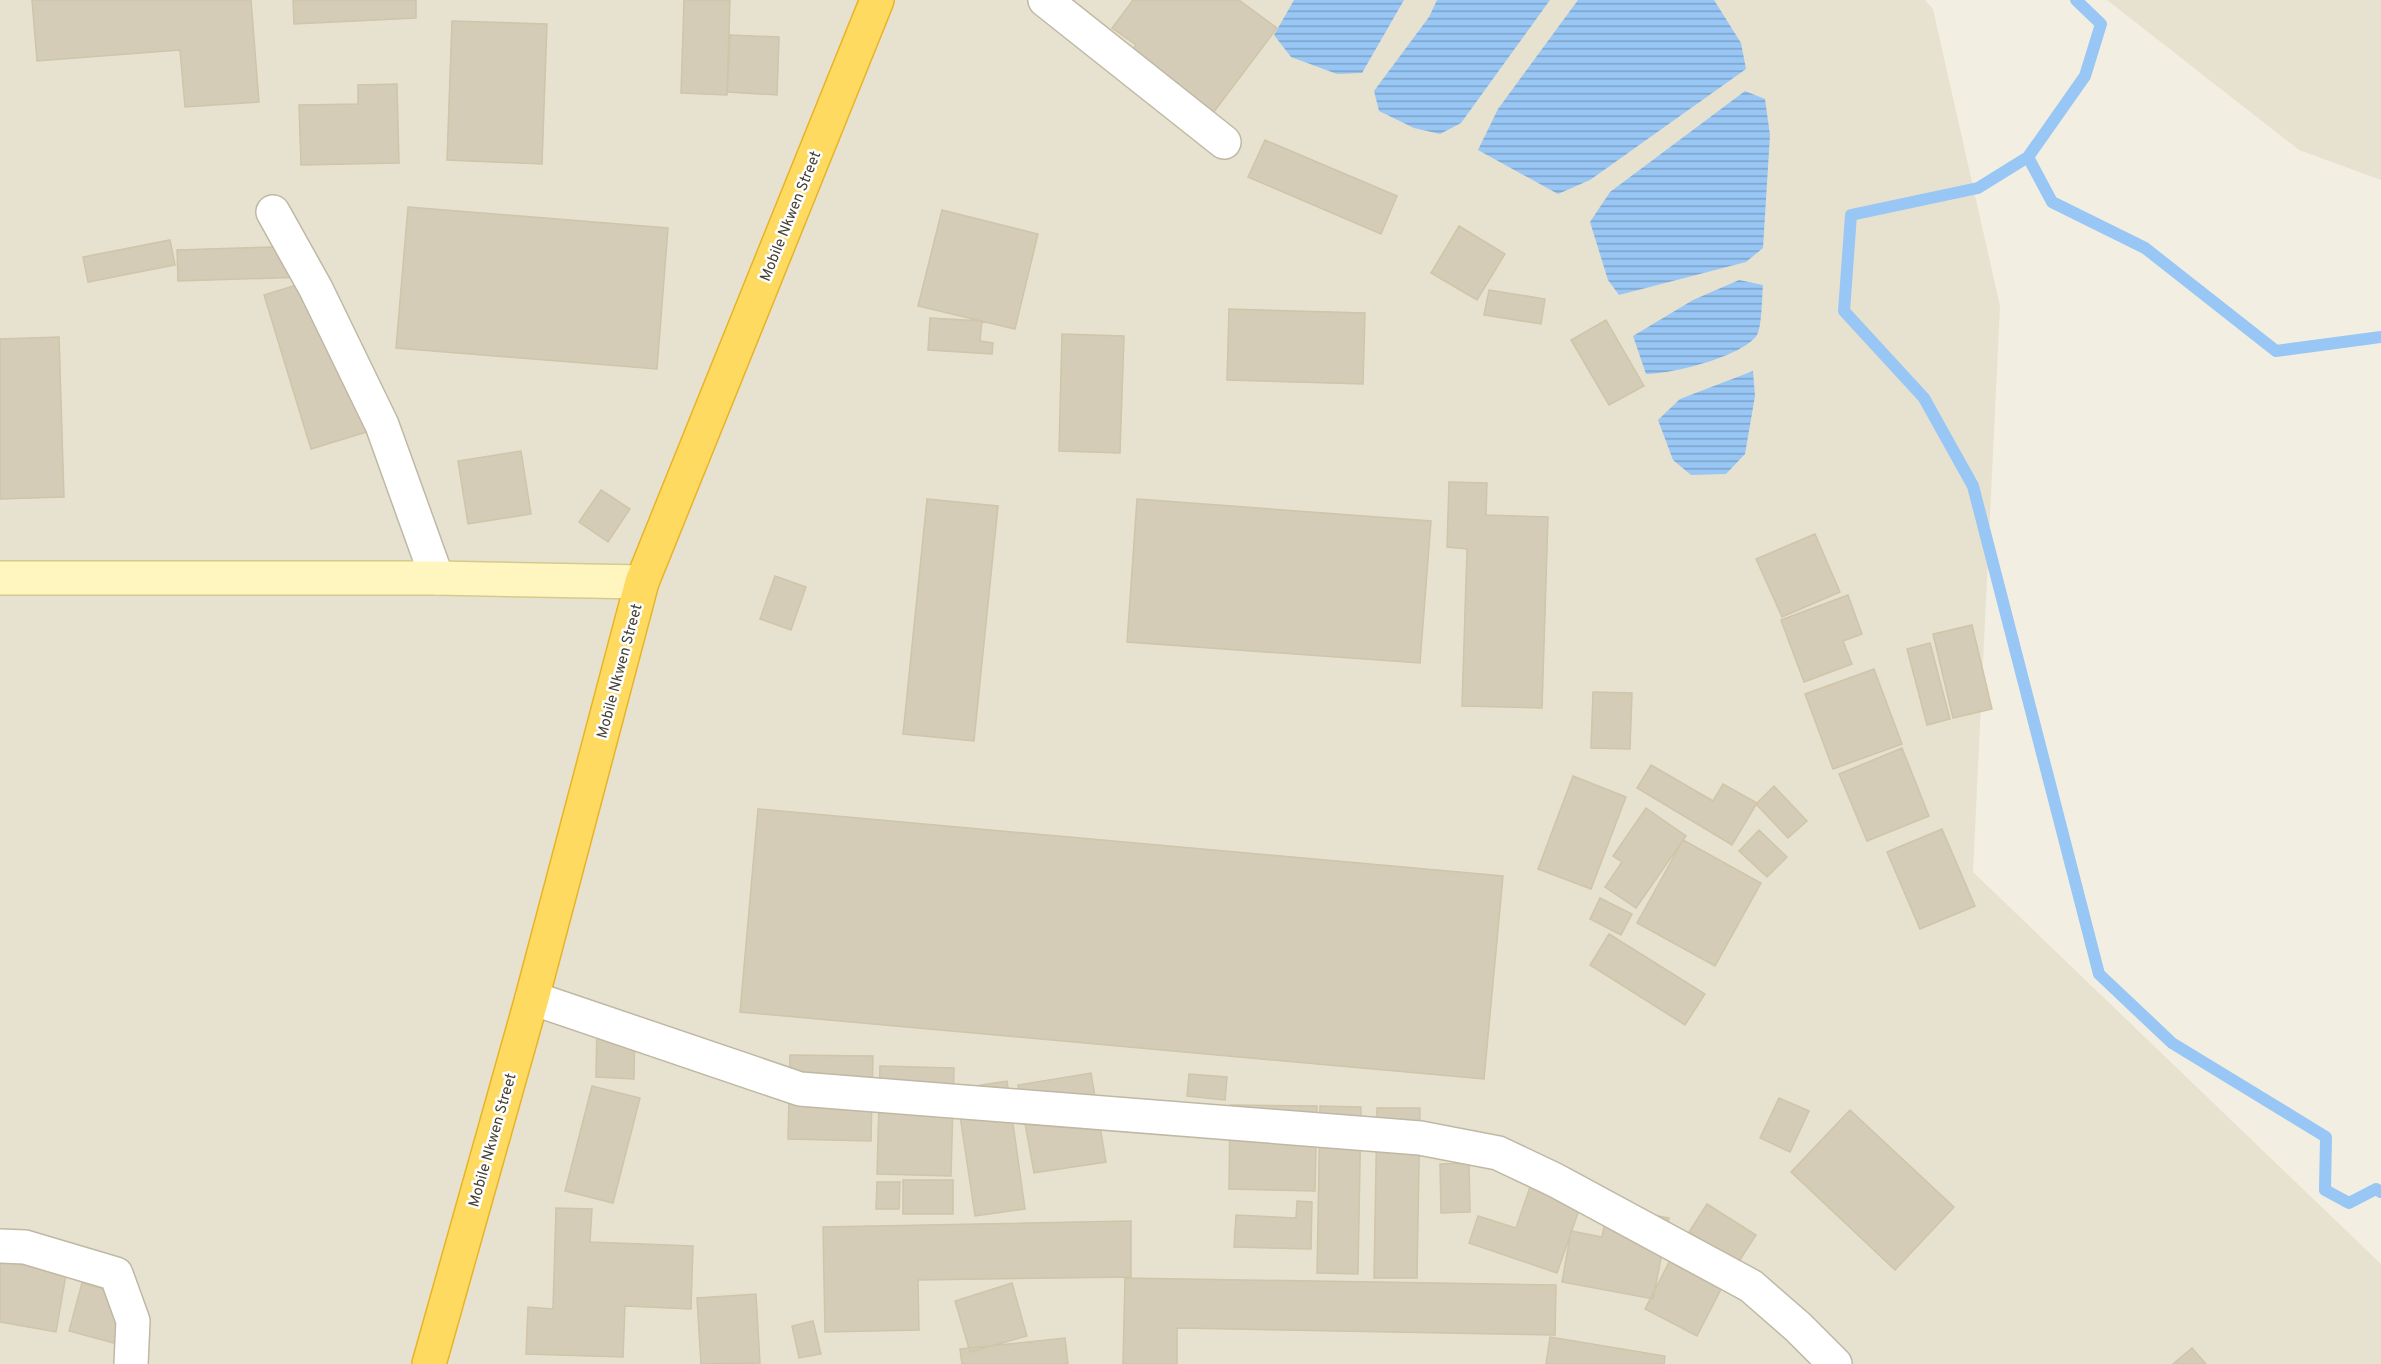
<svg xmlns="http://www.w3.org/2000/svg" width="2381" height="1364" viewBox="0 0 2381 1364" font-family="Overpass,sans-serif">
  <defs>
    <pattern id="water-rules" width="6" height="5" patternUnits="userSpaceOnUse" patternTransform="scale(1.5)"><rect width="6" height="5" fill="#98c6f5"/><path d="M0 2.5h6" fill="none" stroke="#7ea2c7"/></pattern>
  </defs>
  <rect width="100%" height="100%" fill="#f2efe2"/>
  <path fill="#e7e2cf" d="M0 0H1925L1933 9 2000 306 1973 872 2381 1264V1364H0Z
    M2107 0H2381V180L2299 150Z"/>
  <path fill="url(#water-rules)" d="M1294 0H1404L1362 73 1337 74 1291 57 1274 35Z
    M1437 0H1550L1461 123 1440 134 1414 128 1379 111 1374 91 1429 17Z
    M1578 0H1714L1741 43 1746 69 1590 180 1558 194 1478 150 1498 109Z
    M1745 91 1765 99 1770 135 1763 248 1746 262 1619 295 1608 280 1590 222 1610 192Z
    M1739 280 1763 285C1762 296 1762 327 1757 335 1742 357 1671 374 1646 374L1633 336 1693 300Z
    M1753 371 1755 396 1745 454 1726 474 1691 475 1673 460 1658 420 1680 399Z"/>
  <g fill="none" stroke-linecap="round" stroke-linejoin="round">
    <path stroke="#98c6f5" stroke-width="12" d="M2076 0 2101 24 2085 76 2028 157 2052 202 2145 248 2276 351 2381 337
      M2028 157 1978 188 1851 215 1844 311 1924 398 1973 486 2099 974 2172 1043 2326 1137 2325 1190 2349 1203 2376 1189 2381 1192"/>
  </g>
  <path fill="#d4ccb6" stroke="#d0c4a9" stroke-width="1.5" d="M32 0H251L259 102 185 107 180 50 37 61Z
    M293 0H416V18L294 24Z
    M684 0H730L727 95 681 93Z
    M1133 0H1239L1277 28 1201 129 1118 69 1136 45 1112 28Z
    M452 21 547 24 542 164 447 160Z
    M730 35 779 37 777 95 727 92Z
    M397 84 399 163 301 165 299 105 358 104V85Z
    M1265 140 1397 196 1381 234 1248 177Z
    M408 207 668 228 657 369 396 348Z
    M942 210 1038 234 1015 329 918 306Z
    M1459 226 1505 254 1477 300 1431 273Z
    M170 240 175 265 88 282 83 257Z
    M306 246 307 277 178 281 177 250Z
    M326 276 373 430 311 449 264 295Z
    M1489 290 1545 299 1541 324 1484 315Z
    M1229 309 1365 313 1363 384 1227 380Z
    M930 318 982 321 980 341 993 343 992 354 928 350Z
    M1606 320 1644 386 1609 405 1571 340Z
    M1062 334 1124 336 1120 453 1059 451Z
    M59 337 64 497 0 499V339Z
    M521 451 531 514 468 524 458 461Z
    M1449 482 1487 483 1486 515 1548 517 1542 708 1462 706 1467 549 1447 547Z
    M601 490 630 509 608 542 579 522Z
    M927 499 998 506 974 741 903 734Z
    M1137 499 1431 521 1420 663 1127 642Z
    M1815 534 1840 592 1782 617 1756 559Z
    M775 576 806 587 791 630 760 619Z
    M1848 595 1862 634 1843 641 1852 664 1804 682 1781 620Z
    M1972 625 1992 709 1953 718 1933 634Z
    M1930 643 1950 719 1927 725 1907 649Z
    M1874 669 1902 744 1833 769 1805 694Z
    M1593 692 1632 693 1630 749 1591 748Z
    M1902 748 1929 816 1867 841 1839 774Z
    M1651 765 1713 801 1723 784 1757 803 1732 845 1637 788Z
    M1573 776 1626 797 1591 889 1538 869Z
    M1774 786 1807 821 1788 838 1756 804Z
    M1646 808 1686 836 1636 908 1605 887 1622 862 1613 856Z
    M758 809 1503 876 1484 1079 740 1012Z
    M1942 829 1975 906 1920 929 1887 852Z
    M1759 830 1787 857 1767 877 1739 851Z
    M1683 840 1761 883 1715 966 1637 923Z
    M1600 898 1632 914 1621 935 1590 919Z
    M1609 934 1705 994 1685 1025 1590 965Z
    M597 1019 635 1020 634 1079 596 1077Z
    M790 1055 873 1056 871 1141 788 1139Z
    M880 1066 954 1068 951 1176 877 1174Z
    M1091 1073 1106 1162 1034 1173 1018 1085Z
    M1189 1074 1227 1077 1225 1100 1187 1096Z
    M1007 1081 1025 1209 975 1216 956 1089Z
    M592 1086 640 1098 613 1203 565 1191Z
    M1779 1098 1809 1111 1790 1152 1760 1138Z
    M1230 1105 1317 1106 1315 1191 1229 1189Z
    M1320 1106 1361 1107 1358 1274 1317 1273Z
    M1377 1108H1420L1417 1278H1374Z
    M1850 1110 1954 1207 1895 1270 1791 1172Z
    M1469 1163 1470 1212 1441 1213 1440 1164Z
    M1533 1178 1584 1196 1557 1273 1469 1243 1478 1216 1516 1228Z
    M903 1180H953V1214H903Z
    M877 1182H900L899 1209H876Z
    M1297 1201 1312 1202 1311 1249 1234 1247 1236 1215 1296 1218Z
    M1707 1204 1756 1235 1738 1263 1689 1232Z
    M1608 1206 1669 1218 1653 1299 1562 1282 1571 1231 1602 1237Z
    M556 1208 592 1209 590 1242 693 1246 691 1309 625 1306 623 1357 526 1354 528 1307 553 1309Z
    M1131 1221V1277L918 1280 919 1330 825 1332 823 1227Z
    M1683 1235 1735 1262 1697 1336 1645 1309Z
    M0 1258 67 1269 56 1332 0 1322Z
    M1125 1278 1556 1285 1555 1335 1177 1328V1364H1123Z
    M82 1283 127 1295 114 1343 69 1331Z
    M1012 1283 1027 1336 970 1352 955 1301Z
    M756 1294 760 1363 701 1364 697 1298Z
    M813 1321 821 1354 799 1358 792 1326Z
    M1550 1337 1665 1356 1664 1364H1546Z
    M1065 1338 1068 1364H962L960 1349Z
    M2192 1348 2206 1364H2173Z"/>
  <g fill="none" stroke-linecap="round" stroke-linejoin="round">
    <g stroke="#beb8a4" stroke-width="36">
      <path id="street" d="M1045 0 1224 142
        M273 212 316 289 382 425 437 578
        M532 998 800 1089 1420 1138 1498 1153 1555 1180 1751 1286 1798 1327 1835 1364
        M0 1246 25 1247 116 1274 133 1321 131 1364"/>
    </g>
    <g stroke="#d5ca8d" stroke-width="36">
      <path id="secondary" d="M0 578H437L642 582"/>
    </g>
    <g stroke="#e8b326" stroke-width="36">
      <path id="highway" d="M429 1364 532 998 642 582 877 0"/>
    </g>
    <use href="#street" stroke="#fff" stroke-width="33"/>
    <use href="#secondary" stroke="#fff6bf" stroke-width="33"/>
    <use href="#highway" stroke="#ffda60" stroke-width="33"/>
  </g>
  <g text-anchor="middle" stroke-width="5" stroke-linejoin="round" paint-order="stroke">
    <g font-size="15" fill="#443f32" stroke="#fff">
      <text transform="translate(790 216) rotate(-68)" y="5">Mobile Nkwen Street</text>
      <text transform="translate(619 671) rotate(-75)" y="5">Mobile Nkwen Street</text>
      <text transform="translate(492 1140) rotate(-74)" y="5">Mobile Nkwen Street</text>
    </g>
  </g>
</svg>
